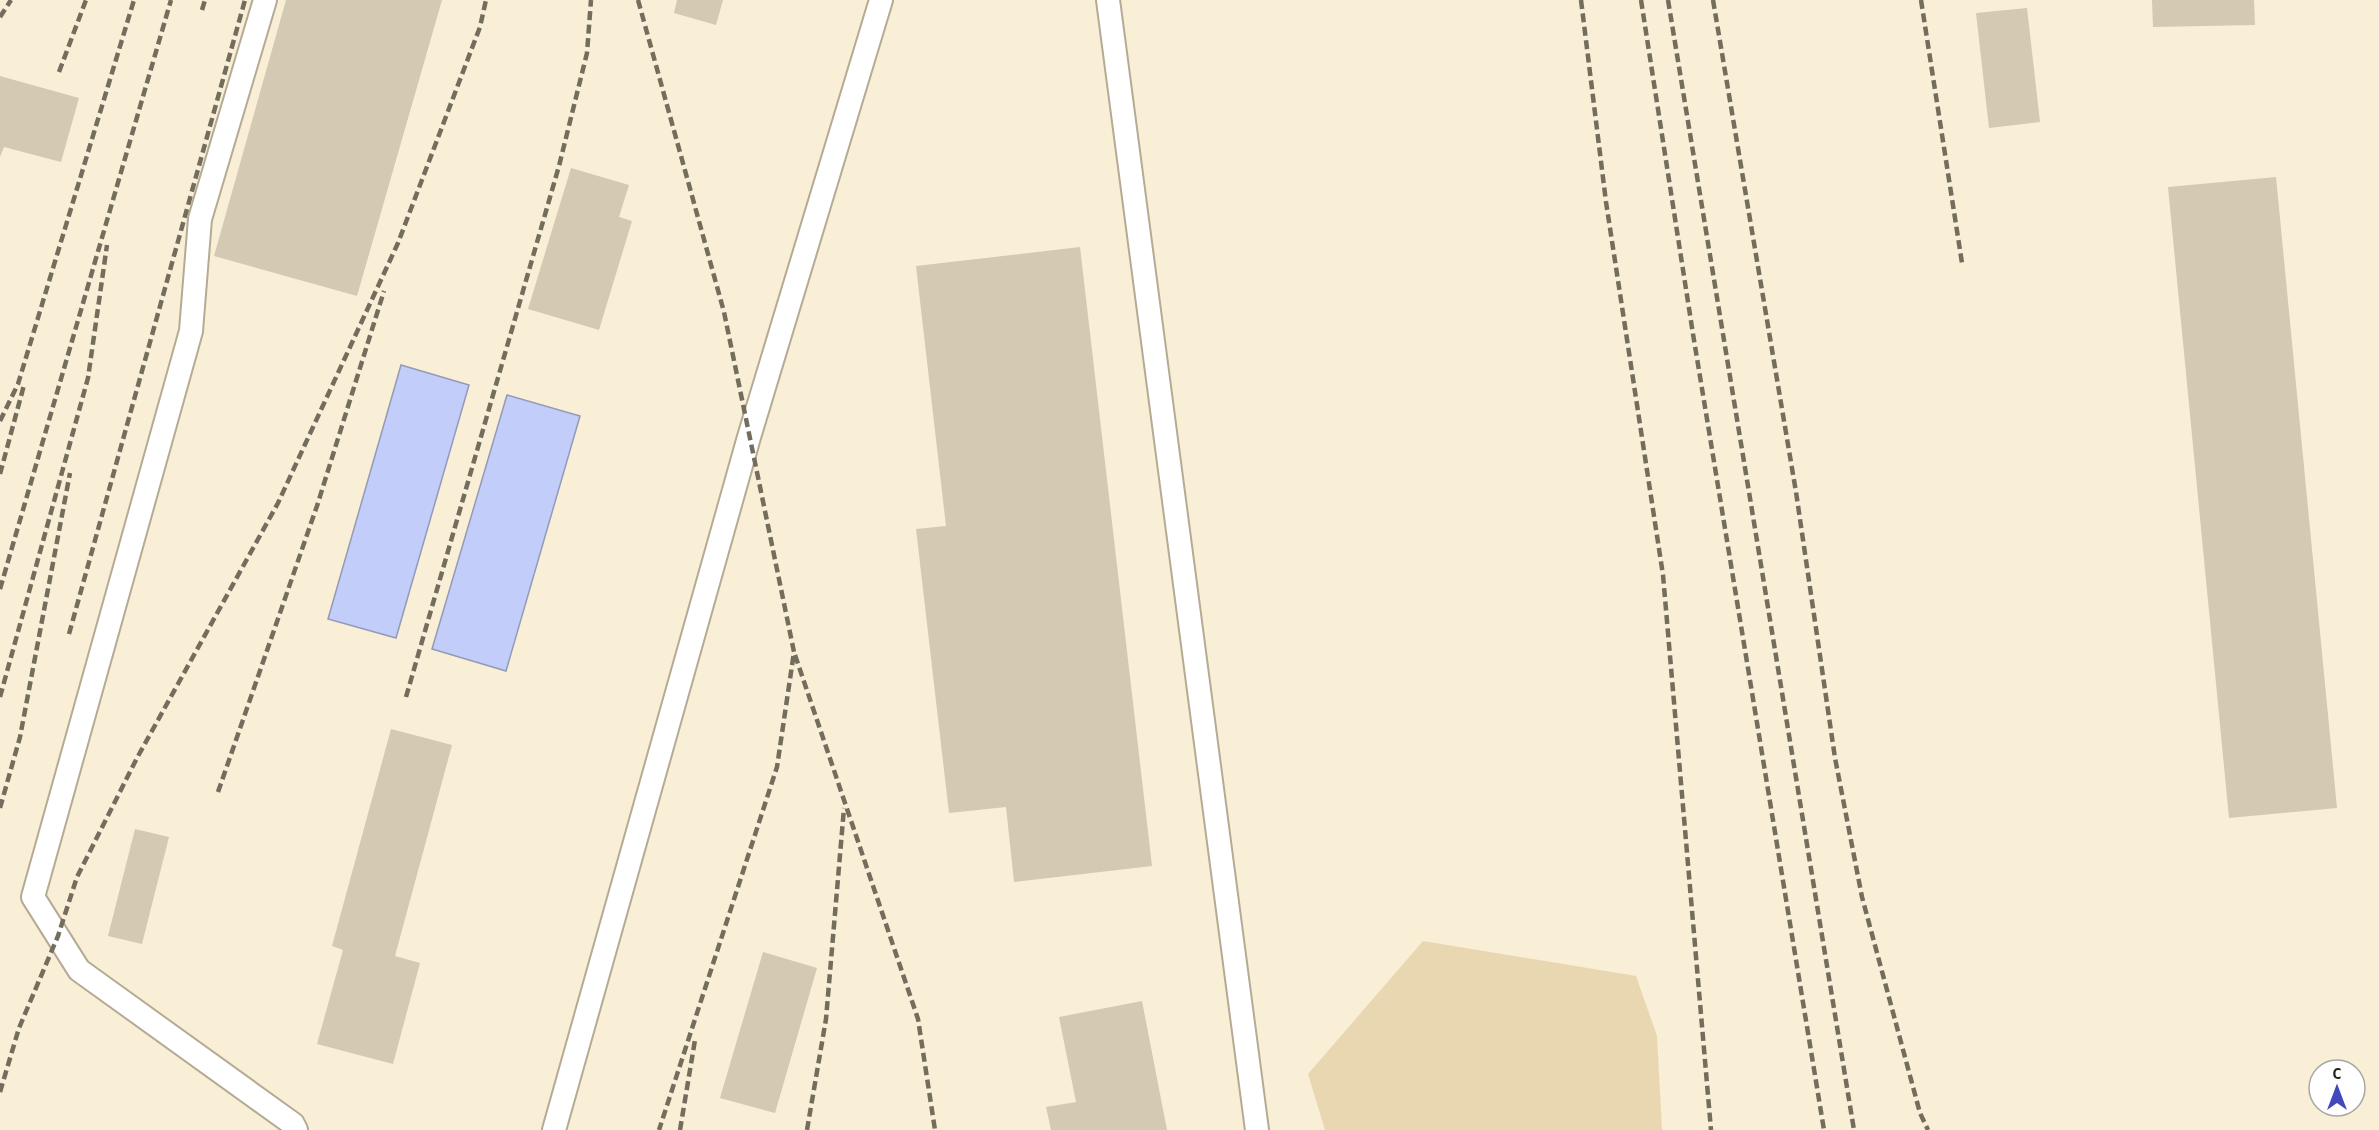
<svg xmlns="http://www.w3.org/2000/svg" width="2379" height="1130" viewBox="0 0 2379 1130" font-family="'Alegreya Sans',sans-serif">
  <rect width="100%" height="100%" fill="#f9eed6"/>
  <path fill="#e8d7b1" d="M1423 941 1636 976 1657 1036 1662 1130H1325L1308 1074Z"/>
  <path fill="#c2cdf9" stroke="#949ab6" stroke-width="1.5" d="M401 365 469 385 396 638 328 619Z
    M507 395 580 416 506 671 432 649Z"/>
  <path fill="#d4c9b2" d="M286 0H442L357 296 214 256Z
    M677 0H723L716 25 674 13Z
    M2152 0H2254L2255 25 2153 27Z
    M2027 8 2040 122 1989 128 1976 13Z
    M0 76 79 98 61 162 4 147 0 157Z
    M571 168 629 185 619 217 632 221 599 330 528 309Z
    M2276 177 2337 808 2229 818 2168 187Z
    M1080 247 1152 866 1014 882 1006 807 949 813 916 529 946 526 916 266Z
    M391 729 452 745 395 956 420 963 393 1064 317 1044 343 950 332 946Z
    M135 829 169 837 142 944 108 936Z
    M763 952 817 968 775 1113 720 1098Z
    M1142 1001 1167 1130H1051L1046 1107 1076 1102 1059 1017Z"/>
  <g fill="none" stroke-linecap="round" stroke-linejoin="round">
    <g stroke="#b5aa94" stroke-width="26">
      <path id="service" d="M265 0 200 219 191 331 33 897 79 970 293 1124 296 1130
        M1108 0 1257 1130
        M554 1130 749 437 881 0"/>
    </g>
    <use href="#service" stroke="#fff" stroke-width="22"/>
    <path stroke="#736d5e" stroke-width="4.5" stroke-dasharray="9 4.5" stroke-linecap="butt" d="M638 0 724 312 794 652 777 767 659 1130
      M1581 0 1606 202 1663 575 1711 1130
      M1641 0 1693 334 1824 1130
      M1668 0 1854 1130
      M1713 0 1796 492 1835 758 1862 897 1920 1113 1928 1130
      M1921 0 1962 263
      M202 10 205 0
      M0 17 11 0
      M59 72 86 0
      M0 421 18 384 134 0
      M0 474 24 385
      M0 589 171 0
      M69 634 245 0
      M795 655 918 1019 935 1130
      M0 697 88 378 107 245
      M406 697 559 166 587 53 591 0
      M218 792 317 506 384 291
      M0 808 20 737 70 473
      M0 1092 19 1028 58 936 77 877 137 758 278 503 398 243 480 27 486 0
      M680 1130 695 1040
      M807 1130 826 1019 844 808"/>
  </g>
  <g transform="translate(2337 1088)"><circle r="28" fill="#ffffff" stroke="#a9a7a4" stroke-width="1.5"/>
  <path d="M0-4.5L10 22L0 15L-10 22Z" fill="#4149bd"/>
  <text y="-9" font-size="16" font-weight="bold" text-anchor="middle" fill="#28241b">С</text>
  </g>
</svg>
